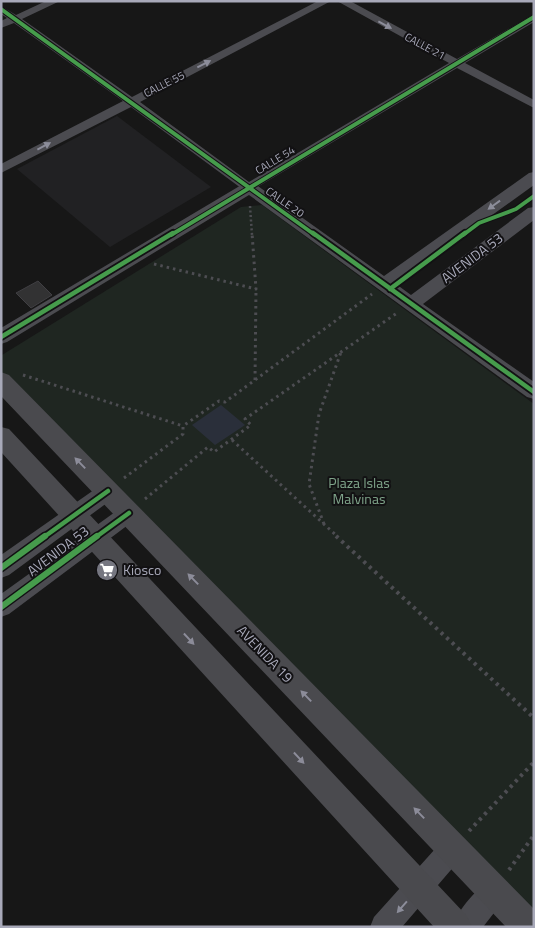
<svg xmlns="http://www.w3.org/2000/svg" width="535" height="928" viewBox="0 0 535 928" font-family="'Titillium Web',sans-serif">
  <rect width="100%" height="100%" fill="#171717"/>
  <path fill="#212123" d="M117 116 211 187 110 247 17 169Z"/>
  <path fill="#1f2621" d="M262 205 534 404V920L1 371 2 355 241 207Z"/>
  <path fill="#2a2f3a" d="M221 405 245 425 215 445 192 425Z"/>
  <path fill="#323233" stroke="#403f43" d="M38 281 52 295 31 308 16 293Z"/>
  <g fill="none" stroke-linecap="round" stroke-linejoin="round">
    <path stroke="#4d4d52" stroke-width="2.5" stroke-dasharray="2 2.5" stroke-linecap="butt" d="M250 206 252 235"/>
    <path stroke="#4d4d52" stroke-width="3" stroke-dasharray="2.5 4" stroke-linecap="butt" d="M154 264 256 289 252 233
      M23 375 183 426
      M255 380 256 289
      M232 440 338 537
      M124 478 183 434V426L219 401 225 402 372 294
      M145 499 208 447 214 452 251 425 245 419 397 313
      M324 524 309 484 319 414 341 352"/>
    <path stroke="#4d4d52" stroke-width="4" stroke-dasharray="3 4.5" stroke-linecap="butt" d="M336 536 534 718
      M469 831 534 762
      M509 870 534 835"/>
    <path fill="#4b4b50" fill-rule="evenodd" d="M46 1H60L22 19 132 97 318 1H331L140 102 249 182 449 63 337 1H350L457 59 534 14V22L465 63 534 100V108L457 68 249 192 245 191 131 107 1 173V164L123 101 14 23 1 28V21L7 18 1 14V6L16 15Z"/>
    <path fill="#4b4b50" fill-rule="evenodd" d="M534 172V185L396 284 411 295 528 208 534 207V220L423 304 534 382V399L527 397 249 195 7 342 1 344V328L243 184 249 183 255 184 384 276 529 173Z
      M108 482 115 485 118 491 115 497 9 575 1 578V555L101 485Z
      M129 504 136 507 139 513 136 519 9 614 1 617V594L122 507Z
      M453 835 462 839 466 848 462 857 402 927H370L374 917 444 839Z
      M495 878 504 882 508 891 504 900 483 927H451C458 911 479 884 495 878Z"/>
    <path fill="#4a4a4e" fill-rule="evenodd" d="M1 372 9 375 534 909V927H506L1 396Z
      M1 427 9 429 467 916 472 927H434L1 452Z"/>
    <g stroke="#121113" stroke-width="6">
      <path id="cycleway-far2" d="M1 9 315 235
        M171 235 534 17
        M463 235 479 223 516 209 534 196"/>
    </g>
    <g stroke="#121113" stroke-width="8">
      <path id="cycleway-far1" d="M313 233 534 392
        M390 289 465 233
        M1 337 173 233
        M44 537 108 491
        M96 537 129 513"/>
    </g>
    <g stroke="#121113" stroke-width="9">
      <path id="cycleway" d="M1 568 45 536
        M1 607 97 536"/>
    </g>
    <use href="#cycleway-far2" stroke="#469c4c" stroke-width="4"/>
    <use href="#cycleway-far1" stroke="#469c4c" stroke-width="4.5"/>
    <use href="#cycleway" stroke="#469c4c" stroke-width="6"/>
  </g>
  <defs><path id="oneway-solid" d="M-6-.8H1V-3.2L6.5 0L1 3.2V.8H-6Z" transform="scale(1.25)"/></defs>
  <g fill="#8c8d9a">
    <use href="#oneway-solid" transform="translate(385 25) rotate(28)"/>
    <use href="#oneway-solid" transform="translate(204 64) rotate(-27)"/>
    <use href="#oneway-solid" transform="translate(44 146) rotate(-28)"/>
    <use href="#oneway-solid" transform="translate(494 205) rotate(144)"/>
    <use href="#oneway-solid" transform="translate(402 907) rotate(131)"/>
  </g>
  <g fill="#8c8c99">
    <use href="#oneway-solid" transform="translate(80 463) rotate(-134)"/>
    <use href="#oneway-solid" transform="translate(193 579) rotate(-134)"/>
    <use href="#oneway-solid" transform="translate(189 639) rotate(47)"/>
    <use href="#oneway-solid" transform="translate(306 696) rotate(-134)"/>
    <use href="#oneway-solid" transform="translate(299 758) rotate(47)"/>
    <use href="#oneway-solid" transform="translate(419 813) rotate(-134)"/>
  </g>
  <defs>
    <g id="supermarket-disc" transform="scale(1.125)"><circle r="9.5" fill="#757680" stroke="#121113"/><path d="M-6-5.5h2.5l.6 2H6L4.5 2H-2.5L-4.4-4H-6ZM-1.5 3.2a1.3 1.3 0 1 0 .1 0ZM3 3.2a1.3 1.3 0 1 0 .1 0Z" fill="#fff"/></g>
  </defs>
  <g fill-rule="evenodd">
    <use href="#supermarket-disc" x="107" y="570"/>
  </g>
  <g text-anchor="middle" stroke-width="4" stroke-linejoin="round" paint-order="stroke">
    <g font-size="11" fill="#a8a9b9" stroke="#121113">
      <text transform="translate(425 46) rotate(28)" y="4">CALLE 21</text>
      <text transform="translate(164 84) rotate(-27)" y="4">CALLE 55</text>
      <text transform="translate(275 160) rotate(-31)" y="4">CALLE 54</text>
      <text transform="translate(285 202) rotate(35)" y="4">CALLE 20</text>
    </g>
    <g font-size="14" fill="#a8a9b9" stroke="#121113">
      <text transform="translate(472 258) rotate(-37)" y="5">AVENIDA 53</text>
      <text transform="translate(58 551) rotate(-37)" y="5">AVENIDA 53</text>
      <text transform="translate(265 654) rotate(46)" y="5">AVENIDA 19</text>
    </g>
    <g font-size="14" fill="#7fa48a" stroke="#121113">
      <text x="359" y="488">Plaza Islas<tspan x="359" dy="16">Malvinas</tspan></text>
    </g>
    <g font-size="14" fill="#a8a9b9" stroke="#121113" text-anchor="start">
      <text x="123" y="575">Kiosco</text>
    </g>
  </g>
  <rect width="535" height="928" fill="none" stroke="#a8a9b9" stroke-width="5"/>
</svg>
